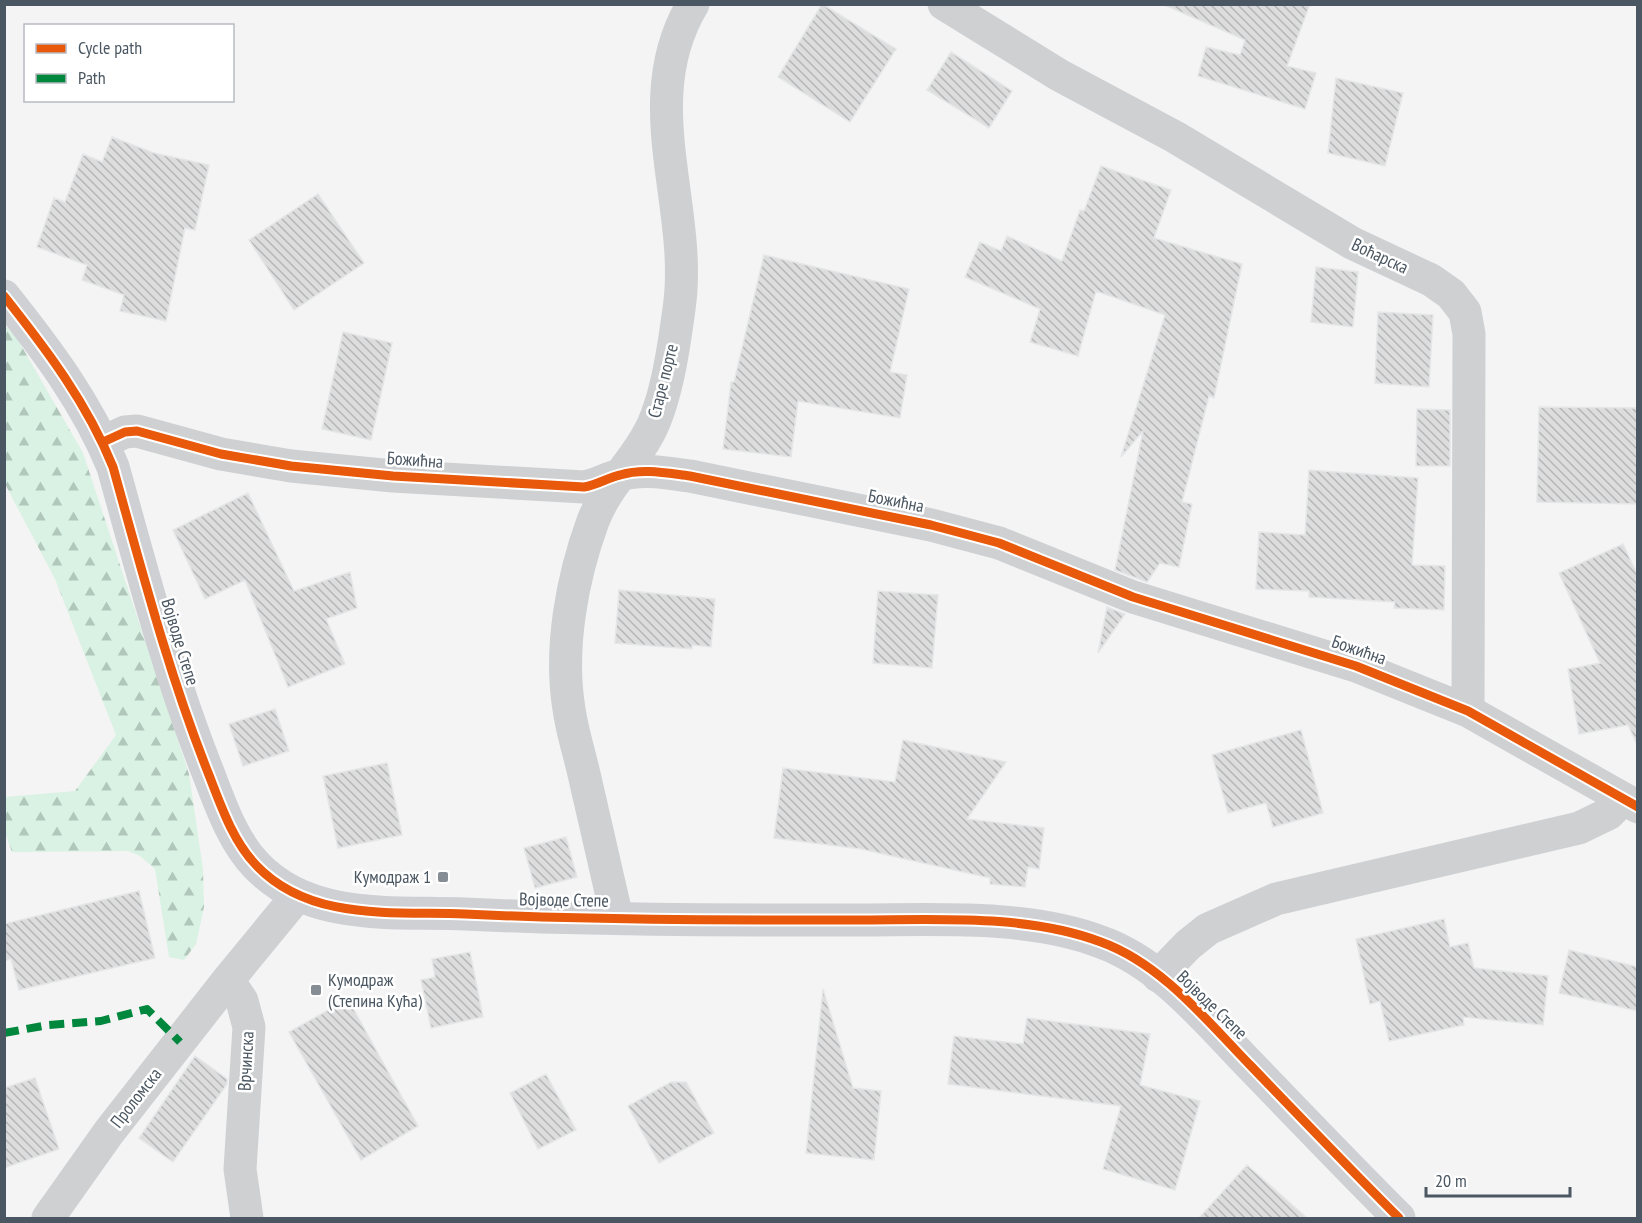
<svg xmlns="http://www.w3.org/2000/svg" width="1642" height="1223" viewBox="0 0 1642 1223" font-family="'PT Sans Narrow',sans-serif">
  <defs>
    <pattern id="forest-firs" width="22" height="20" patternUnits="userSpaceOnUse" patternTransform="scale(1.5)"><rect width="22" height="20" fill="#d9f2e3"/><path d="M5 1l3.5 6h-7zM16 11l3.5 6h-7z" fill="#b2c7bb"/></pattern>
    <pattern id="building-back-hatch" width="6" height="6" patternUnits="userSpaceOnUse" patternTransform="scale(1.5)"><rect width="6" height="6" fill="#ddddde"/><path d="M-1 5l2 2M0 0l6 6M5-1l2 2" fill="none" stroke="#b5b6b7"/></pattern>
  </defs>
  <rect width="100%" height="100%" fill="#f4f4f4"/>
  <path fill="url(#forest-firs)" d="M4 324 18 340 83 453 189 774 203 869 204 907 196 944 184 960 169 957 155 869 140 856 128 851 12 852 5 832V797L75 791 116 735 55 579 5 484Z"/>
  <path fill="url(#building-back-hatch)" stroke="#e5e6e7" stroke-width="1.5" d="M822 4 896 49 850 122 778 77Z
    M1162 4H1310L1287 66 1316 73 1305 109 1198 76 1206 47 1240 55 1245 40Z
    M951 52 1012 91 989 128 927 90Z
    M1336 78 1403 93 1385 166 1328 153Z
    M112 137 154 153 209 165 195 230 185 228 166 321 120 311 124 295 82 280 87 265 37 247 54 198 65 202 83 154 102 162Z
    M1101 166 1171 190 1154 238 1242 264 1214 398 1209 396 1182 502 1192 504 1179 567 1160 563 1147 582 1115 570 1143 431 1121 457 1165 315 1096 291 1078 356 1030 342 1040 309 965 277 980 242 1001 251 1007 236 1062 261 1080 210 1084 211Z
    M318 194 364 263 294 310 249 240Z
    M764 255 909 289 890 372 907 375 900 418 798 401 791 457 723 449 731 382H734Z
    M1316 267 1358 272 1353 327 1311 322Z
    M1378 312 1433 315 1429 387 1375 383Z
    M343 332 392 343 371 440 322 429Z
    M1539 407 1638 408V504L1537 502Z
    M1417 409 1450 410V466H1416Z
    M1309 470 1418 478 1412 565 1445 566 1444 610 1394 608 1395 602 1309 597V591L1256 589 1259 532 1305 535Z
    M248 493 294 591 350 572 357 608 326 619 345 664 288 687 245 580 205 599 173 530Z
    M1623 544 1638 576V747L1628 725 1579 734 1568 669 1600 663 1559 573Z
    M619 590 715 599 711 647 692 645V649L615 643Z
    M878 591 938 595 932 668 873 663Z
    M1107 607 1125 614 1098 653Z
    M275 709 289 751 243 766 229 724Z
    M1301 730 1323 813 1273 827 1266 803 1228 813 1212 755Z
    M903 740 1006 762 967 819 1044 828 1039 869 1028 867 1025 887 990 884V878L861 849 774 838 783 768 895 782Z
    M387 763 402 835 338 848 323 776Z
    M566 837 577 877 535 888 524 848Z
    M139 891 155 958 19 990 11 959 4 961V924Z
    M1444 919 1450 947 1468 943 1474 968 1548 976 1543 1025 1463 1017 1464 1025 1389 1041 1380 1001 1370 1004 1356 939Z
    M1569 950 1638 967V1011L1559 993Z
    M470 952 483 1017 431 1028 421 980 435 977 432 959Z
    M823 989 853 1088 881 1091 874 1160 806 1153Z
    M348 999 418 1126 361 1160 289 1032Z
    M1027 1018 1150 1034 1140 1085 1200 1101 1175 1190 1103 1169 1121 1106 948 1084 954 1036 1023 1044Z
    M195 1056 227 1079V1084L173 1162 139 1138Z
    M546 1074 576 1130 538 1149 510 1093Z
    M35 1078 59 1149 4 1168V1088Z
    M671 1082H686L714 1133 659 1163 628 1106Z
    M1247 1165 1307 1218H1199Z"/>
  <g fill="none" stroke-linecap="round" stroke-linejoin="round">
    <path stroke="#ced0d2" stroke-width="33" d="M944 4 1059 75 1175 137 1352 243 1431 280 1451 294 1465 312 1469 334 1468 711
      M103 442 125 432 137 431 221 454 291 466 393 476 584 487C597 485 607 478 620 475 643 468 666 473 690 476L931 525 999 543 1133 597 1356 666 1468 711 1638 807
      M617 918C606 870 595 822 584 774 579 752 572 731 569 709 559 649 572 578 593 521 608 482 634 464 651 429 667 396 674 346 679 309 694 207 634 102 693 4
      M1158 976 1188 945 1208 929 1276 899 1579 828 1608 814 1622 800
      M48 1218 109 1132 228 980
      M247 1218 240 1169 249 1027 242 1001 228 980 297 896"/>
    <path stroke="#ced0d4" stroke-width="33" d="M4 296C47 350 87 403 113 467 142 571 169 675 209 775 221 806 233 841 256 865 310 922 394 911 465 914 590 920 715 920 840 920 923 921 1022 912 1101 942 1162 964 1207 1021 1251 1066 1300 1117 1349 1168 1399 1218"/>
    <path stroke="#00873e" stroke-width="8" stroke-dasharray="15 8" stroke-linecap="butt" d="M4 1033 48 1025 101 1021 147 1009 180 1042"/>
    <g stroke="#fff" stroke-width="13">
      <path id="cycleway" d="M4 296C47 350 87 403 113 467 142 571 169 675 209 775 221 806 233 841 256 865 310 922 394 911 465 914 590 920 715 920 840 920 923 921 1022 912 1101 942 1162 964 1207 1021 1251 1066 1300 1117 1349 1168 1399 1218
        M103 442 125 432 137 431 221 454 291 466 393 476 584 487C597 485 607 478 620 475 643 468 666 473 690 476L931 525 999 543 1133 597 1356 666 1468 711 1638 807"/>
    </g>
    <use href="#cycleway" stroke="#e8590c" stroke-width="9"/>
  </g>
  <g fill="#868d94" stroke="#fff" stroke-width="2">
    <rect x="437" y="871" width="12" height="12" rx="3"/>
    <rect x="310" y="984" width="12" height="12" rx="3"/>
  </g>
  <g text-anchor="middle" stroke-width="5" stroke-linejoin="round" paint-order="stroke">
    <g font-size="18" fill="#4a5661" stroke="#fff">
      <text transform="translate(1380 256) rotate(25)" y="6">Воћарска</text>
      <text transform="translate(663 381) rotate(-76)" y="6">Старе порте</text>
      <text transform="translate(415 460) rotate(4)" y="6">Божићна</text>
      <text transform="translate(896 501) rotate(11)" y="6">Божићна</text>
      <text transform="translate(180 642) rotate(73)" y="6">Војводе Степе</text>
      <text transform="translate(1359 650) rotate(19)" y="6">Божићна</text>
      <text transform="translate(564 900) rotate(1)" y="6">Војводе Степе</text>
      <text transform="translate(1212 1005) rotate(44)" y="6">Војводе Степе</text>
      <text transform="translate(246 1061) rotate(-87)" y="6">Врчинска</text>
      <text transform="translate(136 1098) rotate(-52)" y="6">Проломска</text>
    </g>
    <g font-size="18" fill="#4a5661" stroke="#fff" text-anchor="end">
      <text x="431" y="883">Кумодраж 1</text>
      <text x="328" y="986" text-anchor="start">Кумодраж<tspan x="328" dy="21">(Степина Кућа)</tspan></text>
    </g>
  </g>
  <rect width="1642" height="1223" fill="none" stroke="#4a5661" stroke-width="12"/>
  <rect x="24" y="24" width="210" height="78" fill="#ffffff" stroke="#b7bbc0" stroke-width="1.5"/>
  <rect x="36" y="44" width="30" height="9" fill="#e8590c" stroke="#b7bbc0" stroke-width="1.5"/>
  <text x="78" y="54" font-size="18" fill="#4a5661">Cycle path</text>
  <rect x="36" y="74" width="30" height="9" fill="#00873e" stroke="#b7bbc0" stroke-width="1.5"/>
  <text x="78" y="84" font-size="18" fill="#4a5661">Path</text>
  <path d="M1426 1187v9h144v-9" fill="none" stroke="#4a5661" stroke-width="3"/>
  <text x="1435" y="1187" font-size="18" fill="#4a5661" stroke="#ffffff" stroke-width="4.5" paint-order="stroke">20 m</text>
</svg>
